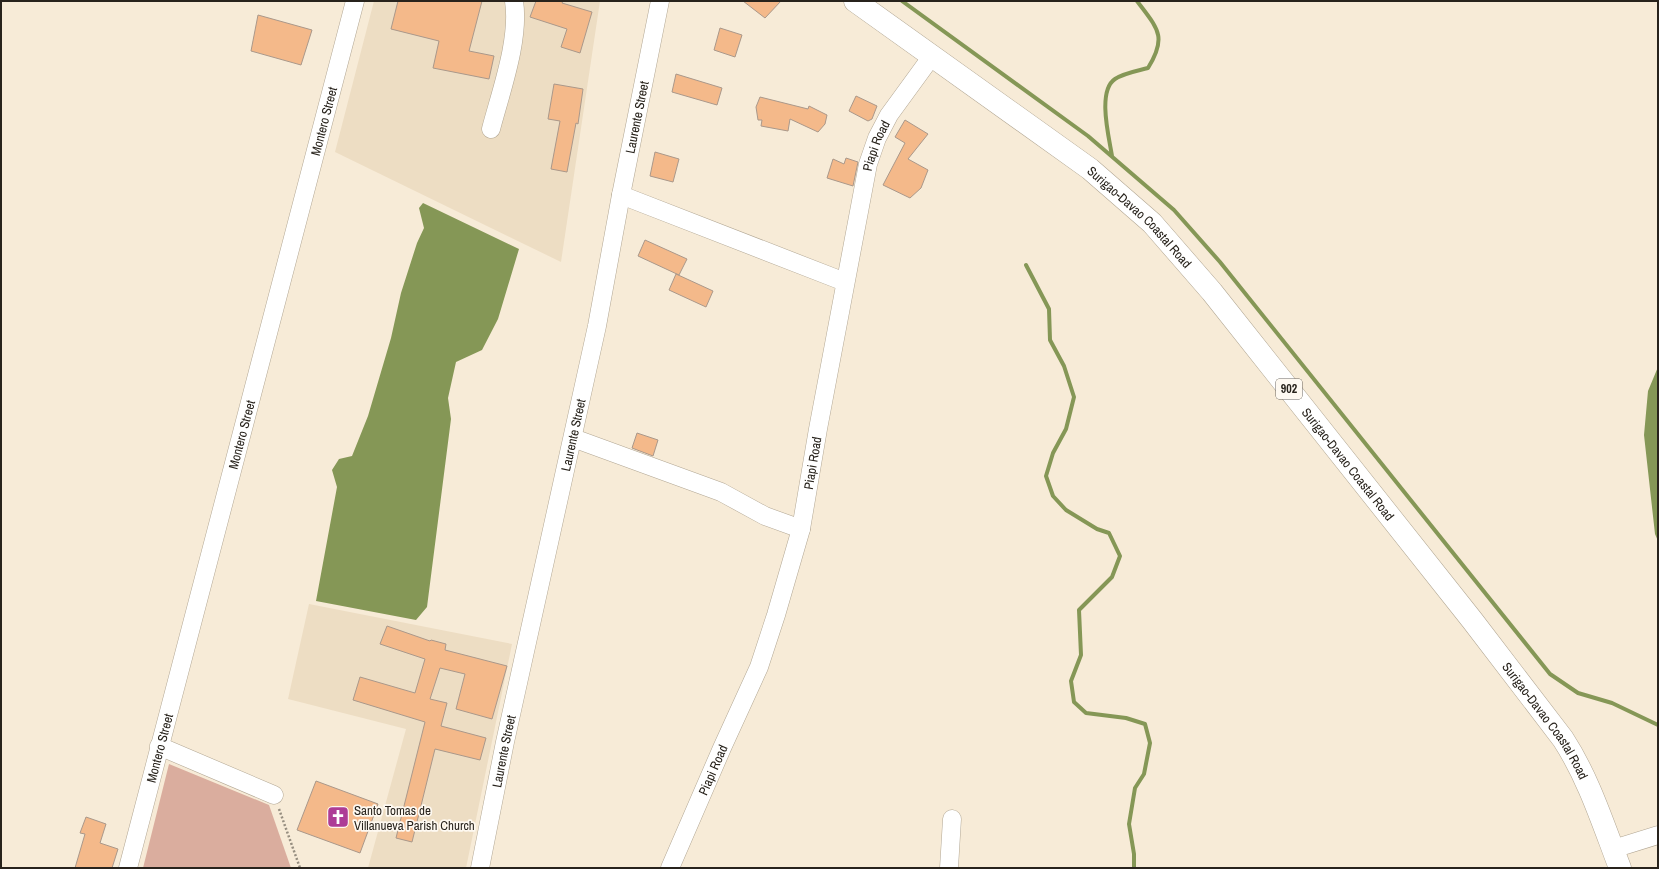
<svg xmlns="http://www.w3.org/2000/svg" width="1659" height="869" viewBox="0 0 1659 869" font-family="'Archivo Narrow',sans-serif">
  <rect width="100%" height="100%" fill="#f7ebd7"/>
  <path fill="#edddc3" d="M374 1H600L561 262 335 152Z
    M309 604 512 644 466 868H368L406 729 288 699Z"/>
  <path fill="#daad9e" d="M169 764 269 805 291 868H143Z"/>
  <path fill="#859756" d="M423 203 519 249 498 319 482 350 456 362 448 398 451 419 427 607 416 620 316 601 337 487 332 470 339 459 352 456 368 416 391 338 401 293 417 243 424 228 419 208Z
    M1658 367V541L1655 534 1644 435 1648 391Z"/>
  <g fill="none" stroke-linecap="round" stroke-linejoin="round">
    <path stroke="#859756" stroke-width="4" d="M902 1 1088 136 1174 210 1220 262 1550 674 1578 693 1612 703 1658 725
      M1112 156C1109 137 1097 91 1115 79 1124 73 1137 71 1148 68 1168 36 1157 28 1137 1
      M1026 265 1049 309 1050 340 1064 366 1074 397 1066 429 1053 453 1046 476 1053 496 1066 510 1097 529 1109 533 1120 556 1112 577 1079 610 1081 655 1071 681 1074 702 1086 713 1126 718 1145 724 1150 743 1144 774 1135 788 1129 824 1134 854V868"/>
  </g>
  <path fill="#f4b98a" stroke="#aa988a" d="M398 1H482L469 51 494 56 489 79 433 68 439 41 391 29Z
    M536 1H563L562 3 592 12 580 53 561 47 567 29 530 17Z
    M743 1H781L765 18Z
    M258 15 312 30 301 65 251 51Z
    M720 28 742 35 735 57 714 50Z
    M676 74 722 88 717 105 672 92Z
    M554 84 583 89 578 124 576 123 567 172 551 169 560 121 548 119Z
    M856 96 877 106 872 119 868 121 849 111Z
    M760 97 808 109 809 106 827 115 825 124 818 132 790 119 788 131 761 126 762 120H758L756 107Z
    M905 120 928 134 908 159 928 170 921 188 910 198 883 185 905 143 895 137Z
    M655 152 679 159 673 182 650 176Z
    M846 158 858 162 853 186 827 178 833 159 844 164Z
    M645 240 687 259 679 275 638 256Z
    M676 274 713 291 706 307 669 290Z
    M637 433 658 440 653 456 632 448Z
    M387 626 430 641 431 640 446 644 445 650 507 666 492 719 456 709 465 674 440 668 430 699 447 703 441 726 486 738 480 760 435 749 412 842 396 838 425 722 353 700 360 677 415 693 425 659 380 644Z
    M316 781 378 804 360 853 297 830Z
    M86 817 106 824 100 843 118 849 112 868H75L85 834 80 833Z"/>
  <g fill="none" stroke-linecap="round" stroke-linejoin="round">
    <g stroke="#b2a794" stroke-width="19">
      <g id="minor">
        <path d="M491 129C501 91 520 39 514 1"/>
        <path d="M621 195 845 282"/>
        <path d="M573 438 721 492 765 516 801 529"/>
        <path d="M159 746 274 795"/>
        <path d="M1613 849 1658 835"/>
        <path id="s1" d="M128 868 355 1"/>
        <path id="s2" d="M480 868 505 742 597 326 621 195 660 1"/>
        <path id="s3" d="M670 868 722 748 759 667 776 615 801 529 818 429 868 164 877 138 889 115 932 56"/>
        <path d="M949 868 952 819"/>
      </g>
    </g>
    <g stroke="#b2a794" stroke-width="23">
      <g id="highway">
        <path id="s4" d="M855 1 1090 169 1152 223 1212 292 1472 620 1563 739C1589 779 1603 824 1620 868"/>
      </g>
    </g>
    <path stroke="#968e80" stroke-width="2.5" stroke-dasharray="2 2" stroke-linecap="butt" d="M279 809 300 868"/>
    <use href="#minor" stroke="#fff" stroke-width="18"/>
    <use href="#highway" stroke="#fff" stroke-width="22"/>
  </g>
  <defs>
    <g id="church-square" transform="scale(1.15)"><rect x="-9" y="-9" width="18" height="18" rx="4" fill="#ad3c96" stroke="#fef9f1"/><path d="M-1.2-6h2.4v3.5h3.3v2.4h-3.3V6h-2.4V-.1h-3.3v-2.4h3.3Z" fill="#fff"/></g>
  </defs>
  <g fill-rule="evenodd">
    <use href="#church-square" x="338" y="817"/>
  </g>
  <g text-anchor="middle" stroke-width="3.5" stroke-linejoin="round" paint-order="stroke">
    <rect fill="#fef9f1" stroke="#68635c" stroke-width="1" x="1276" y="379" width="26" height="20" rx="3"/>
    <g font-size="12" font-weight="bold" fill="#28231c">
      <text x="1289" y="393">902</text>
    </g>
    <g font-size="13" fill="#28231c" stroke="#fef9f1">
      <text dy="5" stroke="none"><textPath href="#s2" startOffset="767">Laurente Street</textPath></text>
      <text dy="5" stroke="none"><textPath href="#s1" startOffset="772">Montero Street</textPath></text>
      <text dy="5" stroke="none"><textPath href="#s3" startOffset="755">Piapi Road</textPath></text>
      <text dy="5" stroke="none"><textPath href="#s4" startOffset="358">Surigao-Davao Coastal Road</textPath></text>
      <text dy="5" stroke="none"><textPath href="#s1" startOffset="448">Montero Street</textPath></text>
      <text dy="5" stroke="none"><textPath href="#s2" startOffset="443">Laurente Street</textPath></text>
      <text dy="5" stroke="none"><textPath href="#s3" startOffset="431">Piapi Road</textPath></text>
      <text dy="5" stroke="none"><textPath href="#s4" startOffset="682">Surigao-Davao Coastal Road</textPath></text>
      <text dy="5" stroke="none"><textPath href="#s4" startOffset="1006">Surigao-Davao Coastal Road</textPath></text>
      <text dy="5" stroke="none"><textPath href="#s1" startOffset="124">Montero Street</textPath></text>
      <text dy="5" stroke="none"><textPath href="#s2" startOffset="119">Laurente Street</textPath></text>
      <text dy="5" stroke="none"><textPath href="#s3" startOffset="107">Piapi Road</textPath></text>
    </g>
    <g font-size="13" fill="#28231c" stroke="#fef9f1" text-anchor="start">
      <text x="354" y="815">Santo Tomas de<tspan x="354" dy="15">Villanueva Parish Church</tspan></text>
    </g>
  </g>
  <rect width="1659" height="869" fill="none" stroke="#28231c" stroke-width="4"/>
</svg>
